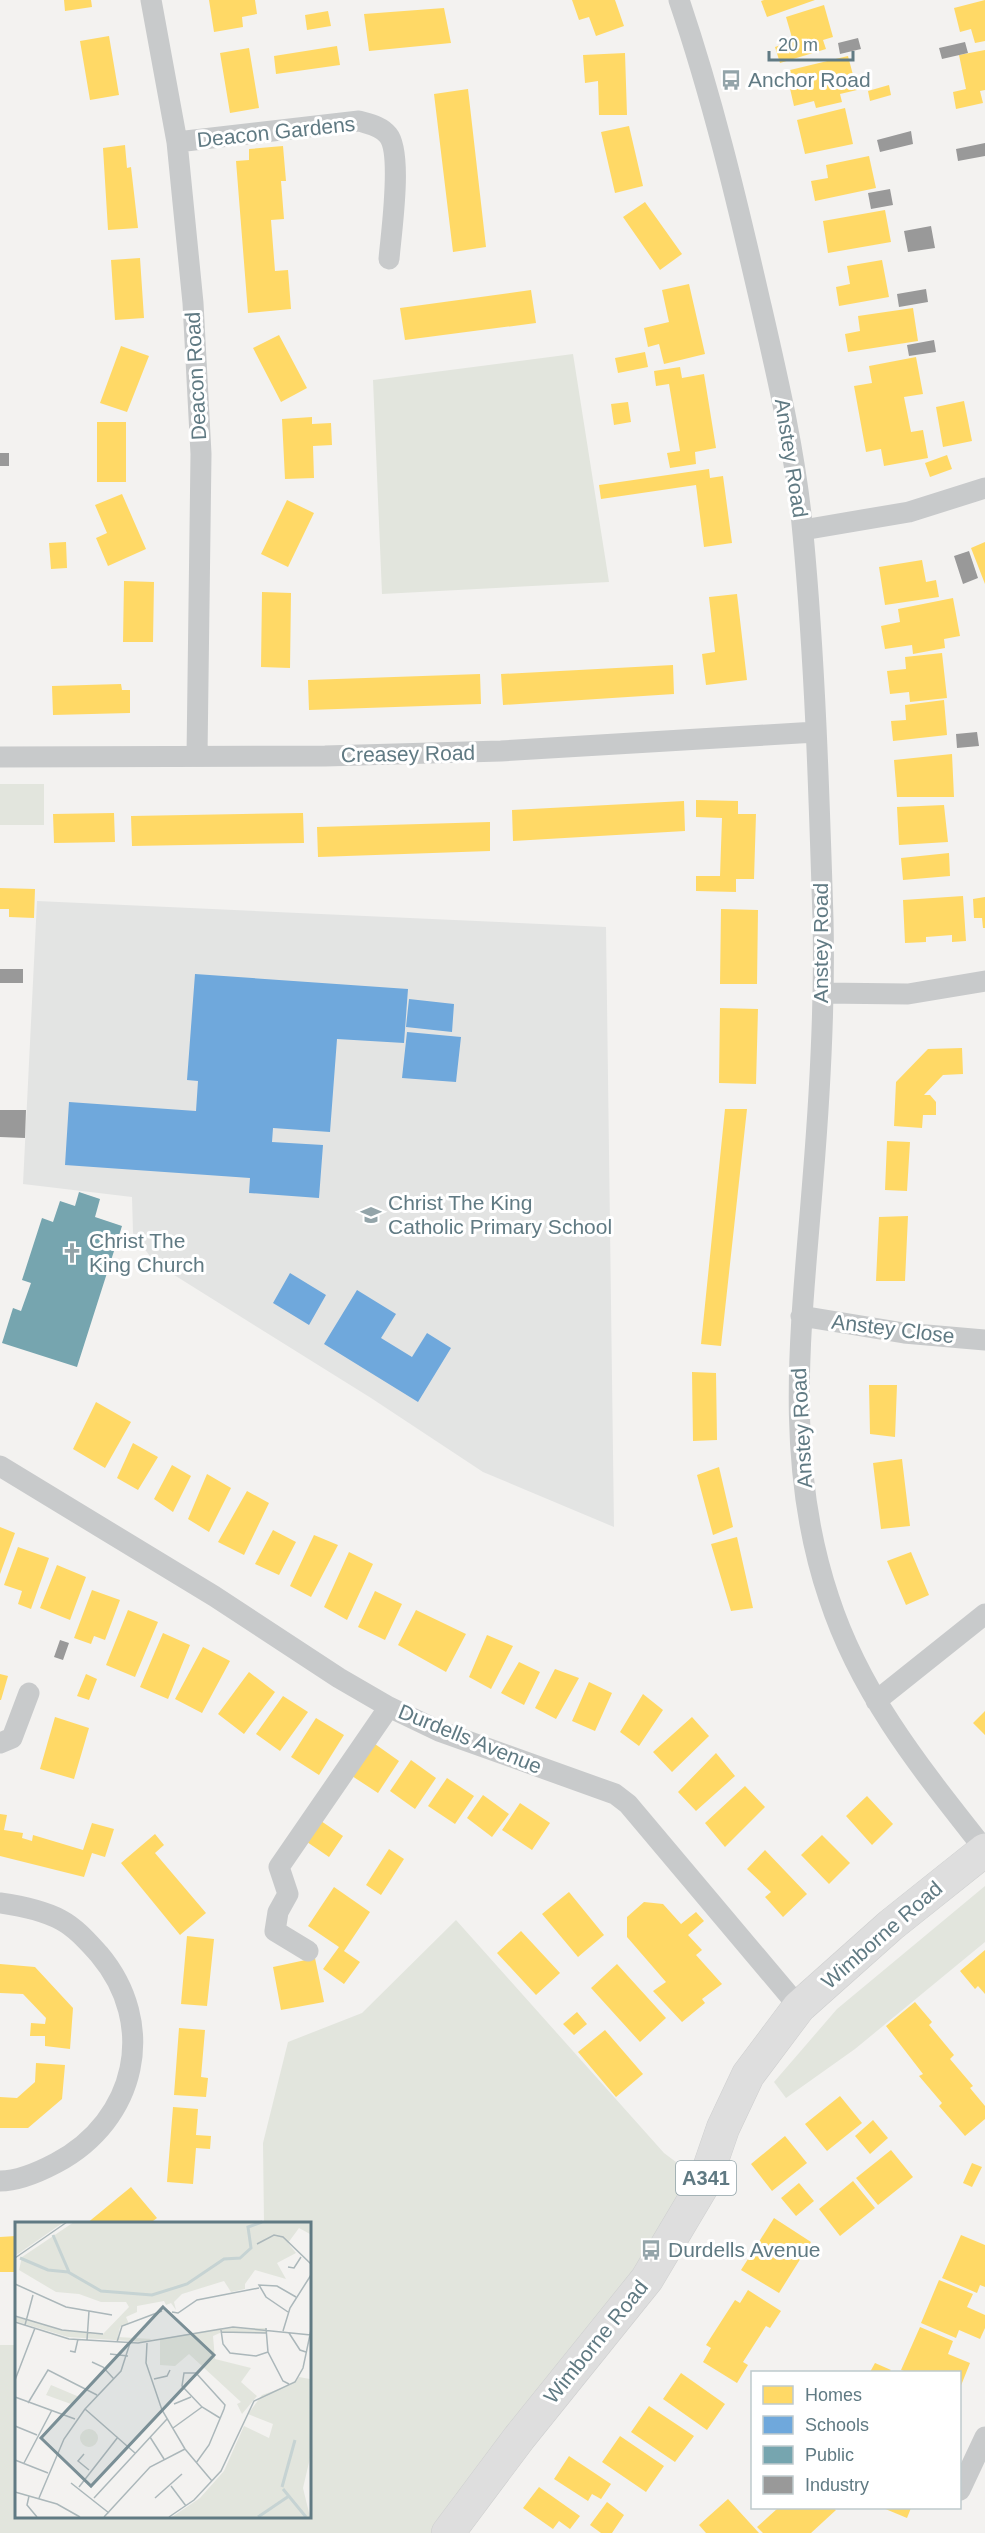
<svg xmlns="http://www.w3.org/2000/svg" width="985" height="2533" viewBox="0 0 985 2533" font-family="Helvetica,sans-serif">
  <rect width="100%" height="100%" fill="#f3f2f0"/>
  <path fill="#e3e4e3" d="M37 901 606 927 614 1527 483 1472 371 1398 155 1263 133 1233 132 1197 23 1184Z"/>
  <path fill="#e2e5dd" d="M573 354 609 582 382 594 373 380Z
    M0 784H44V825H0Z
    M985 1886V1942L855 2049 786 2098 774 2082 837 2009Z
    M456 1920 664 2153 704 2183 448 2533H0V2345H16V2516H309V2224H264L263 2143 288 2042 362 2013Z"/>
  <path fill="#ffd966" d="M64 0H91L92 7 65 11Z
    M209 0H255L257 14 242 17 243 27 214 32Z
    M572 0H615L624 26 596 36 589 17 579 20Z
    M764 0H815L767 17 761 1Z
    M985 0V41L975 43 971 29 960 32 954 8Z
    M824 5 833 37 823 40 826 49 780 63 775 47 793 41 786 17Z
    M444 8 451 43 369 51 364 14Z
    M328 11 331 26 307 30 305 15Z
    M109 36 119 95 90 100 80 41Z
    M337 46 340 65 276 74 274 56Z
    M249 48 259 108 230 113 220 53Z
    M985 50V90L980 91 983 103 956 109 953 92 966 89 959 55Z
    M625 53 627 115H599L598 81 585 83 583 55Z
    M848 56 857 90 840 94 842 102 816 108 814 101 794 106 786 71Z
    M889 85 891 95 870 101 868 91Z
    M468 89 486 247 453 252 434 94Z
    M845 108 853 144 805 154 797 120Z
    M629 126 643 186 615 193 601 132Z
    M125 145 127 168 131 167 138 228 108 230 103 148Z
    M283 146 286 181H281L284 219 271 220 275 271 288 270 291 309 248 313 236 161 249 160V149Z
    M869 156 876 188 815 201 811 181 828 178 826 165Z
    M645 202 682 254 660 270 623 217Z
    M885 210 891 242 828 253 823 221Z
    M140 258 144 318 115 320 111 260Z
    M882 260 889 297 839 306 836 287 850 284 847 266Z
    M689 284 705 354 664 364 659 344 648 347 644 328 669 322 662 290Z
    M531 290 536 323 405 340 400 308Z
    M913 308 918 341 848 352 845 334 860 331 858 316Z
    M279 335 307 388 281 402 253 348Z
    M121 346 149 356 127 412 100 403Z
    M645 352 648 367 618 373 615 358Z
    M916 357 923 394 904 397 911 432 923 430 928 458 884 466 881 449 866 452 854 386 872 383 869 366Z
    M680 367 682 378 704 374 716 448 695 452 696 464 670 468 667 453 680 451 669 384 656 386 654 371Z
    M964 401 972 441 943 447 936 407Z
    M628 402 631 422 614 425 611 404Z
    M312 417V424L331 423 332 445 313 446 314 478 285 479 282 419Z
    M97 422H126V482H97Z
    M947 455 952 469 930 477 925 463Z
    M709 469 710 478 723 476 732 543 704 547 696 485 601 499 599 485Z
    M122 494 146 549 108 566 96 538 107 533 95 505Z
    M287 500 314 513 288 567 261 554Z
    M66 542 67 568 51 569 49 543Z
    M985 542V584L971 548Z
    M922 560 926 582 936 580 939 597 885 605 879 567Z
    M124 581 154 582 153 642H123Z
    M262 592 291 593 290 668 261 667Z
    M737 594 747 680 706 685 702 654 715 652 709 597Z
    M953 598 960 636 944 639 945 648 913 654 912 645 885 649 881 626 900 622 898 609Z
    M942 653 947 698 910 702 909 692 890 694 887 671 906 669 905 657Z
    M673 665 674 694 503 705 501 674Z
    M480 674 481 704 309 710 308 680Z
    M121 684 122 690H130V713L53 715 52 686Z
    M944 700 947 735 893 741 891 721 906 720 905 705Z
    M952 754 954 797H897L894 760Z
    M696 800 738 801V814H756L754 879H736V892L696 891V876H720L722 818 696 817Z
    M684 801 685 831 513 841 512 810Z
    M944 805 948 842 899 845 897 807Z
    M114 813 115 842 54 843 53 814Z
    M303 813 304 843 132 846 131 816Z
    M490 822V851L318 857 317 827Z
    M949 853 950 876 903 880 901 858Z
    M0 888 35 889 34 918 9 917V909H0Z
    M963 896 966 941 952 942V935L926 937V942L905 943 903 900Z
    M985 897V928H983L982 918H974L973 899Z
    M721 909 758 910 757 984H720Z
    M720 1008 758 1009 756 1084 719 1083Z
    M962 1048 963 1074 943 1075 924 1095H930L936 1102V1115H923L922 1128 894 1126 896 1082 928 1049Z
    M725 1109H747L721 1346 701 1344Z
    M887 1141 910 1142 907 1191 885 1190Z
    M908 1216 905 1281H876L879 1217Z
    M692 1372 716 1373 717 1440 693 1441Z
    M869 1385H897L895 1437 870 1434Z
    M96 1402 131 1422 105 1468 73 1449Z
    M133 1443 158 1457 138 1490 117 1478Z
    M902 1459 910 1526 881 1529 873 1463Z
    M172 1465 191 1476 173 1512 154 1499Z
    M719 1467 733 1527 713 1535 697 1475Z
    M207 1474 231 1488 209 1532 188 1519Z
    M247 1491 269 1503 244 1555 218 1542Z
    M0 1527 15 1533 0 1574Z
    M273 1530 296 1542 279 1575 255 1564Z
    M314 1535 338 1545 311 1597 290 1586Z
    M737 1537 753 1608 731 1611 711 1544Z
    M18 1547 49 1558 31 1609 18 1604 22 1591 4 1585Z
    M349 1552 373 1564 347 1620 324 1607Z
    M911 1552 929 1595 906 1605 887 1561Z
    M57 1565 86 1577 70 1620 40 1608Z
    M92 1590 120 1600 105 1640 94 1636 91 1644 74 1638Z
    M375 1591 402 1604 385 1640 358 1627Z
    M128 1610 158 1622 135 1677 106 1665Z
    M416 1610 466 1634 446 1672 398 1645Z
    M163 1633 190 1645 168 1699 140 1687Z
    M487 1635 513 1646 491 1689 469 1677Z
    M203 1647 230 1661 202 1713 175 1699Z
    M519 1662 540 1672 524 1705 501 1693Z
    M555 1669 579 1678 556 1719 535 1708Z
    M249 1672 275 1692 244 1734 218 1714Z
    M0 1674 8 1676 1 1700H0Z
    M86 1674 97 1679 89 1700 77 1696Z
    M589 1682 612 1693 595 1731 572 1721Z
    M643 1694 663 1710 639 1746 620 1732Z
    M283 1696 308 1712 280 1751 256 1734Z
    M985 1711V1735L973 1723Z
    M55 1717 89 1728 74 1779 40 1769Z
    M692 1717 709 1736 672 1772 653 1752Z
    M316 1718 344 1735 319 1775 291 1757Z
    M375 1744 399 1761 378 1793 352 1776Z
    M716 1753 735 1776 696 1811 678 1792Z
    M411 1760 436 1778 415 1809 390 1791Z
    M447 1778 474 1796 455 1824 428 1806Z
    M745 1786 765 1807 725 1847 705 1823Z
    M483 1795 509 1814 492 1837 467 1818Z
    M867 1796 893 1824 872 1845 846 1816Z
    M520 1803 550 1823 532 1850 502 1830Z
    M0 1814 7 1815 4 1830 23 1833 22 1838 32 1841 33 1835 83 1850 92 1823 114 1829 105 1857 92 1853 84 1877 0 1856Z
    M321 1821 343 1836 329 1857 307 1842Z
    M155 1834 164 1845 155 1853 206 1913 180 1935 121 1863Z
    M822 1835 850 1863 829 1884 801 1855Z
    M389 1849 404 1859 381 1895 366 1885Z
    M765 1850 807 1894 783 1917 765 1897 771 1892 747 1869Z
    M334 1887 370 1912 344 1951 360 1962 344 1984 323 1969 339 1947 308 1926Z
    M569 1892 604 1935 578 1957 542 1914Z
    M644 1902 663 1904 681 1924 696 1912 704 1921 688 1935 702 1950 696 1955 722 1984 702 1999 705 2003 682 2022 653 1991 666 1982 627 1937V1917Z
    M521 1931 560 1973 536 1995 497 1953Z
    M187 1936 214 1939 207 2006 181 2004Z
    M985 1950V1994L978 1986 975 1989 960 1971Z
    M315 1958 324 2002 281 2010 273 1967Z
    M0 1964 35 1967 73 2008 70 2049 45 2046V2036H30L31 2023 45 2024 46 2018 23 1994 0 1993Z
    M617 1964 666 2018 640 2042 591 1988Z
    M915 2002 932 2022 929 2025 954 2055 950 2059 973 2086 970 2088 985 2106V2119L965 2136 939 2106 942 2103 919 2076 923 2074 886 2026Z
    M577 2012 587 2024 574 2035 563 2024Z
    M179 2028 205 2030 201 2077 208 2078 206 2097 174 2095Z
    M605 2030 643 2074 616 2097 578 2052Z
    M36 2063 65 2065 62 2099 28 2128H0V2097L17 2098 35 2082Z
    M840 2096 862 2123 827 2151 805 2124Z
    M173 2107 198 2109 196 2135 211 2136 210 2149 196 2148 193 2184 167 2182Z
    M873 2120 888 2138 870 2154 855 2136Z
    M785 2136 807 2163 772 2191 751 2164Z
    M891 2150 913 2177 878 2205 856 2178Z
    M972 2163 982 2167 972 2187 963 2183Z
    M853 2181 875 2208 840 2236 819 2209Z
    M799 2183 814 2201 796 2216 781 2198Z
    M131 2187 157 2218 149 2224H86Z
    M774 2218 811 2242 779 2293 741 2270Z
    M961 2235 985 2245V2287L980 2285 977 2293 942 2278Z
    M16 2236V2272H0V2237Z
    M939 2280 973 2294 967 2307 985 2315V2328L980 2339 959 2330 956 2338 921 2323Z
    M748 2290 781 2311 770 2328 766 2326 743 2362 748 2365 737 2383 703 2362 711 2348 706 2345 735 2300 740 2303Z
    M920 2327 953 2341 948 2354 970 2363 960 2388V2372H907L901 2370Z
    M875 2363 891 2370 889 2372H870Z
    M681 2373 725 2404 707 2430 663 2399Z
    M649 2406 694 2436 675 2462 631 2432Z
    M620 2436 664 2466 646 2492 602 2462Z
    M569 2456 611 2484 601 2499 592 2494 588 2501 554 2479Z
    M539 2487 580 2516 570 2529 559 2521 553 2529 523 2508Z
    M728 2499 759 2533H706L699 2525Z
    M607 2502 624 2515 612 2533H601L590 2525Z
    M778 2508H833L836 2510 811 2533H763L757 2527Z
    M883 2508H911L907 2518Z"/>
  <path fill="#6fa8dc" d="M195 974 408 989 404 1043 337 1039 330 1132 273 1128 272 1142 323 1145 319 1198 249 1193 250 1178 65 1165 69 1102 196 1111 198 1081 187 1080Z
    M409 999 454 1004 452 1032 406 1027Z
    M407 1032 461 1037 456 1082 402 1078Z
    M290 1273 326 1295 309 1325 273 1303Z
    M357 1290 396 1314 381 1338 412 1357 427 1333 451 1348 418 1402 324 1344Z"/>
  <path fill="#76a5af" d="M79 1192 100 1199 95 1217 122 1226 77 1367 2 1343 13 1308 21 1311 31 1283 22 1280 42 1218 53 1222 60 1201 75 1206Z"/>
  <path fill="#999" d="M858 38 861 49 840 54 838 43Z
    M965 42 968 53 942 59 939 48Z
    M911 131 913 144 880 152 877 140Z
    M985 143V156L958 161 956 149Z
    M890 189 893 205 871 209 868 193Z
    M931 226 935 248 908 252 904 231Z
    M926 289 928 302 899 307 897 294Z
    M934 340 936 352 909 356 907 345Z
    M0 453H9V466H0Z
    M969 551 978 578 963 584 954 556Z
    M977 732 979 746 957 748 956 734Z
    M0 969H23V983H0Z
    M0 1110H26L25 1138 0 1137Z
    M60 1640 69 1643 63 1660 54 1657Z"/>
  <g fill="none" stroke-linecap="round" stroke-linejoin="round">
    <g stroke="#cecfcf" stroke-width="34">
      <path id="primary" d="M448 2533 519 2438 647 2279 704 2183 723 2128 748 2075 799 2007 891 1925 985 1850"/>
    </g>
    <path stroke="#c8cacb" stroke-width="21" d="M151 0 177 142 193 303 201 454 197 756
      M679 0C712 97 736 197 759 297 777 375 796 455 803 534 815 662 819 791 823 919 825 1005 820 1093 813 1178 802 1321 782 1459 829 1598 861 1696 923 1771 985 1850
      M177 142 359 121C369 124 381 126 388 135 403 153 391 234 389 259
      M803 530 909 512 985 488
      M0 757 325 756 501 751 816 732
      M823 993 908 994 985 981
      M801 1316 904 1333 985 1340
      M0 1466 214 1596 339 1678 389 1707 439 1731 615 1794 628 1804 799 2007
      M876 1701 985 1614
      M0 1743 12 1738 29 1693
      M0 1903C21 1906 42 1910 61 1920 76 1928 88 1942 99 1954 158 2024 137 2120 56 2163 39 2172 19 2181 0 2181
      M308 1951 275 1931 278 1912 288 1894 279 1867 389 1707
      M960 2490 985 2437"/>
    <use href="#primary" stroke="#dedede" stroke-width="33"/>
  </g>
  <defs>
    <g id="bus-bare" transform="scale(1.62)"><path d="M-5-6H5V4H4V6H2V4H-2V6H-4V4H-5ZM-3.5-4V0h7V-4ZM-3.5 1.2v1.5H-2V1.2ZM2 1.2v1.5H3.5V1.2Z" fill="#93a4a9" stroke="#fff" stroke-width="2.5" paint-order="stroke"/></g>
    <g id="school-bare" transform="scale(1.62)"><path d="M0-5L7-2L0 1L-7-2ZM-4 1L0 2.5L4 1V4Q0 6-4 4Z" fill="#93a4a9" stroke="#fff" stroke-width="2.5" paint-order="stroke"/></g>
    <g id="church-bare" transform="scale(1.62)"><path d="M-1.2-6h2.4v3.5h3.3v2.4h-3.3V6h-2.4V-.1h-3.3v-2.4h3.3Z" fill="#93a4a9" stroke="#fff" stroke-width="2.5" paint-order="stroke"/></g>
  </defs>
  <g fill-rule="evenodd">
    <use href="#bus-bare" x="731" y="80"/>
    <use href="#school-bare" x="371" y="1215"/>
    <use href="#church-bare" x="72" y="1253"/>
    <use href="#bus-bare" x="651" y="2250"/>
  </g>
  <g text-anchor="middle" stroke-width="6" stroke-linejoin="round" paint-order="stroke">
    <rect fill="#fff" stroke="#90a2a8" stroke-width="1.5" x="676" y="2161" width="60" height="34" rx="4.5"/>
    <g font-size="20" font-weight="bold" fill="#607a83">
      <text x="706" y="2185">A341</text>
    </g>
    <g font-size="21" fill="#607a83" stroke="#fff" text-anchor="start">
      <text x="748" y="87">Anchor Road</text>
      <text x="388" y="1210">Christ The King<tspan x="388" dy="24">Catholic Primary School</tspan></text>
      <text x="89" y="1248">Christ The<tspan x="89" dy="24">King Church</tspan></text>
      <text x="668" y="2257">Durdells Avenue</text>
    </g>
    <g font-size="21" fill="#607a83" stroke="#fff">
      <text transform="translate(276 132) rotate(-6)" y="7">Deacon Gardens</text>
      <text transform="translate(196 376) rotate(-93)" y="7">Deacon Road</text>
      <text transform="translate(791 458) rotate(81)" y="7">Anstey Road</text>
      <text transform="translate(408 754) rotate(-1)" y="7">Creasey Road</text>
      <text transform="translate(821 943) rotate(-90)" y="7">Anstey Road</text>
      <text transform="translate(893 1329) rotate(7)" y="7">Anstey Close</text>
      <text transform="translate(802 1428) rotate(-93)" y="7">Anstey Road</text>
      <text transform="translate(470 1739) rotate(22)" y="7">Durdells Avenue</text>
      <text transform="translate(882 1935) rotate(-41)" y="7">Wimborne Road</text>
      <text transform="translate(596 2342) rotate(-51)" y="7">Wimborne Road</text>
    </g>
  </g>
  <g transform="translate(15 2222)">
    <rect width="296" height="296" fill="#f3f2f0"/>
    <path d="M0 0H49L0 34ZM59 0H295V12L284 6 273 21 281 31 262 41 271 57 240 48 230 62V67L216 70 209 59 167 72 159 80 161 88 156 81 151 83 149 79 122 84V90L111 95 114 102 105 105 103 115 137 117 130 120 53 115 0 99V94L47 108 88 112 114 85 111 80H86L64 72 41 70 4 48 7 35ZM206 106H251V111L207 110 198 114 200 137 236 146 226 160 242 174 227 192 222 182 226 180 174 132 160 144 145 143V117ZM284 155 295 157V236L288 266 295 295H157L185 276 209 249 229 204 254 216 258 202 233 192 247 173 275 163ZM36 163 62 174H63L56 182 31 173ZM65 216a9 9 0 1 1 18 0a9 9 0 1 1-18 0Z" fill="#e2e5dd"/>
    <path fill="none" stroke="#c6d3d3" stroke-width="3" d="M38 13 54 50M5 36 33 48 53 50 86 69 137 73 172 62 209 37 225 36 236 26 233 5 247 0M267 265 280 218M268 267 291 295M243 295 274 274"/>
    <path fill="none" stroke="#abb7ba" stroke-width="1.5" d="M242 22 259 13 268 15 296 42M0 36 52 0M273 45 279 46 286 35M0 62 51 85 97 93M157 90 163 91 182 78 244 66M273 90 251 75 244 63 262 64 281 75M0 94 47 108 88 112M0 100 54 117 123 121 218 105 296 113M10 103 18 73M251 106 253 130 268 159 274 162M206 108 208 122 215 131 241 134 253 130M268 109 275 86 296 53M206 110 251 111M274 111 285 128 291 130M72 118 74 89M102 120 107 104 147 89M132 121 131 141 147 188 170 227 197 259M55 129 60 130 63 117M95 132 113 134M77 140 88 145 99 157M139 157 152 154 155 148M0 158 20 106M0 175 60 197M13 181 33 148 82 173M159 182 176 175M70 187 120 231M0 204 22 213M158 206 187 185M135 215 149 237M69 232 63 239 74 248M0 238 33 251M9 241 37 188M181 241 194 223 209 187 210 183 181 151H169L167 164 187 185 205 196M56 261 94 291M156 264 171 284M64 265 103 215M0 270 42 282 65 295M14 274 12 283 22 295M24 276 49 217 70 187 106 149 115 121M79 276 152 197M140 276 167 252M89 295 135 245 170 227M154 295 179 278 206 249 239 179 280 160 288 146 296 108"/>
    <path fill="#7a8f96" fill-opacity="0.15" stroke="#7a8f96" stroke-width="3" d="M148 85 199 133 76 264 26 216Z"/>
    <rect width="296" height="296" fill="none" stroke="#607a83" stroke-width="3"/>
  </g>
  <rect x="751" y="2371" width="210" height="138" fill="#ffffff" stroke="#bfcacd" stroke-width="1.5"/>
  <rect x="763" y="2386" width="30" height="18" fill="#ffd966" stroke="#bfcacd" stroke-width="1.5"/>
  <text x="805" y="2401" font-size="18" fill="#607a83">Homes</text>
  <rect x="763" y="2416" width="30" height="18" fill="#6fa8dc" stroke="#bfcacd" stroke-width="1.5"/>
  <text x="805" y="2431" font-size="18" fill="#607a83">Schools</text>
  <rect x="763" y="2446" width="30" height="18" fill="#76a5af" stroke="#bfcacd" stroke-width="1.5"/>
  <text x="805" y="2461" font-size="18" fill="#607a83">Public</text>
  <rect x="763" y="2476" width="30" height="18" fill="#999999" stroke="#bfcacd" stroke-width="1.5"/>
  <text x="805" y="2491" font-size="18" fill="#607a83">Industry</text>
  <path d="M769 51v9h84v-9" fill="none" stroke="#607a83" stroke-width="3"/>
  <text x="778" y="51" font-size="18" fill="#607a83" stroke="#ffffff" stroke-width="4.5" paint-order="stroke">20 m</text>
</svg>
